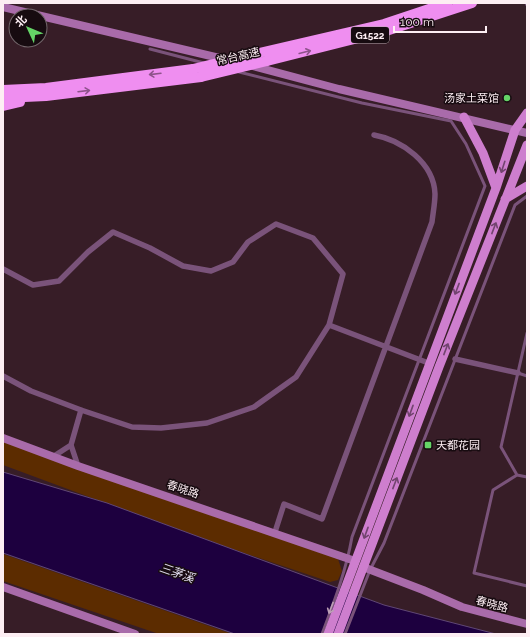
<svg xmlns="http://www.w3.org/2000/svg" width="530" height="637" viewBox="0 0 530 637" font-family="Raleway,'Noto Sans SC',sans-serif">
  <rect width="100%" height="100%" fill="#371d27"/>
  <path fill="#5c2c00" d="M3 440 338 559 342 571 338 580 330 582 197 537 3 465Z
    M3 554 232 634H159L3 581Z"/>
  <path fill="#1d003f" stroke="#604775" d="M3 472 107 503 384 605 496 634H235L3 553Z"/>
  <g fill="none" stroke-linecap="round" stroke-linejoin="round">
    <path stroke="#7a537a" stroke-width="3" d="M526 3 527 5
      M150 49 204 63
      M239 72 362 103 451 121 466 144 485 186 352 537C346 571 334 602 322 634
      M527 333 501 447 517 475 493 490 474 573 527 586
      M518 373 527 376
      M517 475 527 477
      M345 634 370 570 384 543 515 205 527 196"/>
    <path stroke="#7a537a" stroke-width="5.5" d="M3 269 33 285 59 281 88 252 113 232 150 248 183 266 211 271 233 262 248 242 276 224 313 238 343 274 329 325 296 377 254 407 207 423 161 428 132 427 81 410 31 391 3 376
      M329 325 431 364
      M455 359 518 373
      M71 445 81 410
      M54 456 71 445 78 466
      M275 532 284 504 322 519 432 222C433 213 435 203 435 194 434 163 402 140 374 135"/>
    <path stroke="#a96baa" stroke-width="8" d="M3 7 228 60
      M249 65 339 89 527 133
      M3 438 78 466 355 561
      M363 567 423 590 462 607 527 624
      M3 587 135 634"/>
    <path stroke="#ce7ece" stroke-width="9" d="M464 117 483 153 496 188
      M505 199 527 186
      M328 634 496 188 515 130 527 113
      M338 634 439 367 527 145"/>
    <path stroke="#ef8ef0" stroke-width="10" d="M259 53 384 24 447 3
      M267 61 386 31 472 3
      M3 90 46 88 193 69
      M3 98 46 96 201 77
      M3 106 20 102"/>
    <path stroke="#ef8ef0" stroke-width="10" d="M193 69 259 53
      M201 77 267 61"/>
  </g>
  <defs><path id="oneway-shaft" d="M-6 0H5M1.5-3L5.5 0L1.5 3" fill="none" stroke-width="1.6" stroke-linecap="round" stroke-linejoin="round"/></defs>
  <g stroke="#8e538b">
    <use href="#oneway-shaft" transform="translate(305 52) rotate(-14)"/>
    <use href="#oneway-shaft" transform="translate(155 74) rotate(173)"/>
    <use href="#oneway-shaft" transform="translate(84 91) rotate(-7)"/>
  </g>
  <g stroke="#72446f">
    <use href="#oneway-shaft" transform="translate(503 167) rotate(108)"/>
    <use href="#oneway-shaft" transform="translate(494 228) rotate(-69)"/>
    <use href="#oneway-shaft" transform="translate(457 289) rotate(111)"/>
    <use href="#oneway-shaft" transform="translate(446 349) rotate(-69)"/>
    <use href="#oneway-shaft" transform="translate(411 411) rotate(110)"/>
    <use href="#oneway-shaft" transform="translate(395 483) rotate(-69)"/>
    <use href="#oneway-shaft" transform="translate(366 533) rotate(110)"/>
  </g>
  <use stroke="#bca0b6" href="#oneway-shaft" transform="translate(331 608) rotate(111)"/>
  <g fill="#65d467" stroke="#170b10" stroke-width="1.5">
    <circle cx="507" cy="98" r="4"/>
    <rect x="424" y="441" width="8" height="8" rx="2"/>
  </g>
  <g text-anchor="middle" stroke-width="3" stroke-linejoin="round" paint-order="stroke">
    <rect fill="#170b10" stroke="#b8aaaf" stroke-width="1" x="351" y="27" width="38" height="16" rx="3"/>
    <g font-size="10" font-weight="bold" fill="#fdeef3">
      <text x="370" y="39">G1522</text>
    </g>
    <g font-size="11" fill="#fdeef3" stroke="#170b10">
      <text transform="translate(238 56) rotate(-13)" y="4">常台高速</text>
      <text transform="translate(183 489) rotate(19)" y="4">春晓路</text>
      <text transform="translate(492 604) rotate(15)" y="4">春晓路</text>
    </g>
    <g font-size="11" fill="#fdeef3" stroke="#170b10" text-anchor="end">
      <text x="499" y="102">汤家土菜馆</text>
      <text x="436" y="449" text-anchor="start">天都花园</text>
    </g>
    <g font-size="12" font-style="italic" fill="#e2ddf1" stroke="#170b10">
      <text transform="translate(177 573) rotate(19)" y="4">三茅溪</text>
    </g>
  </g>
  <rect width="530" height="637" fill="none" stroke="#fdeef3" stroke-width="8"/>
  <g transform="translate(28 28) rotate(314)"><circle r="19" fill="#170b10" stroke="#73666b"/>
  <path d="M0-3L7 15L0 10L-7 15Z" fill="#65d467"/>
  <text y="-6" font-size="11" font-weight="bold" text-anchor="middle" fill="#fdeef3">北</text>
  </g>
  <path d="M394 26v6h92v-6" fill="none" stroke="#fdeef3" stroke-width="2"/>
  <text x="400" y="26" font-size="12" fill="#fdeef3" stroke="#170b10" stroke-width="3" paint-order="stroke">100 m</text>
</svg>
